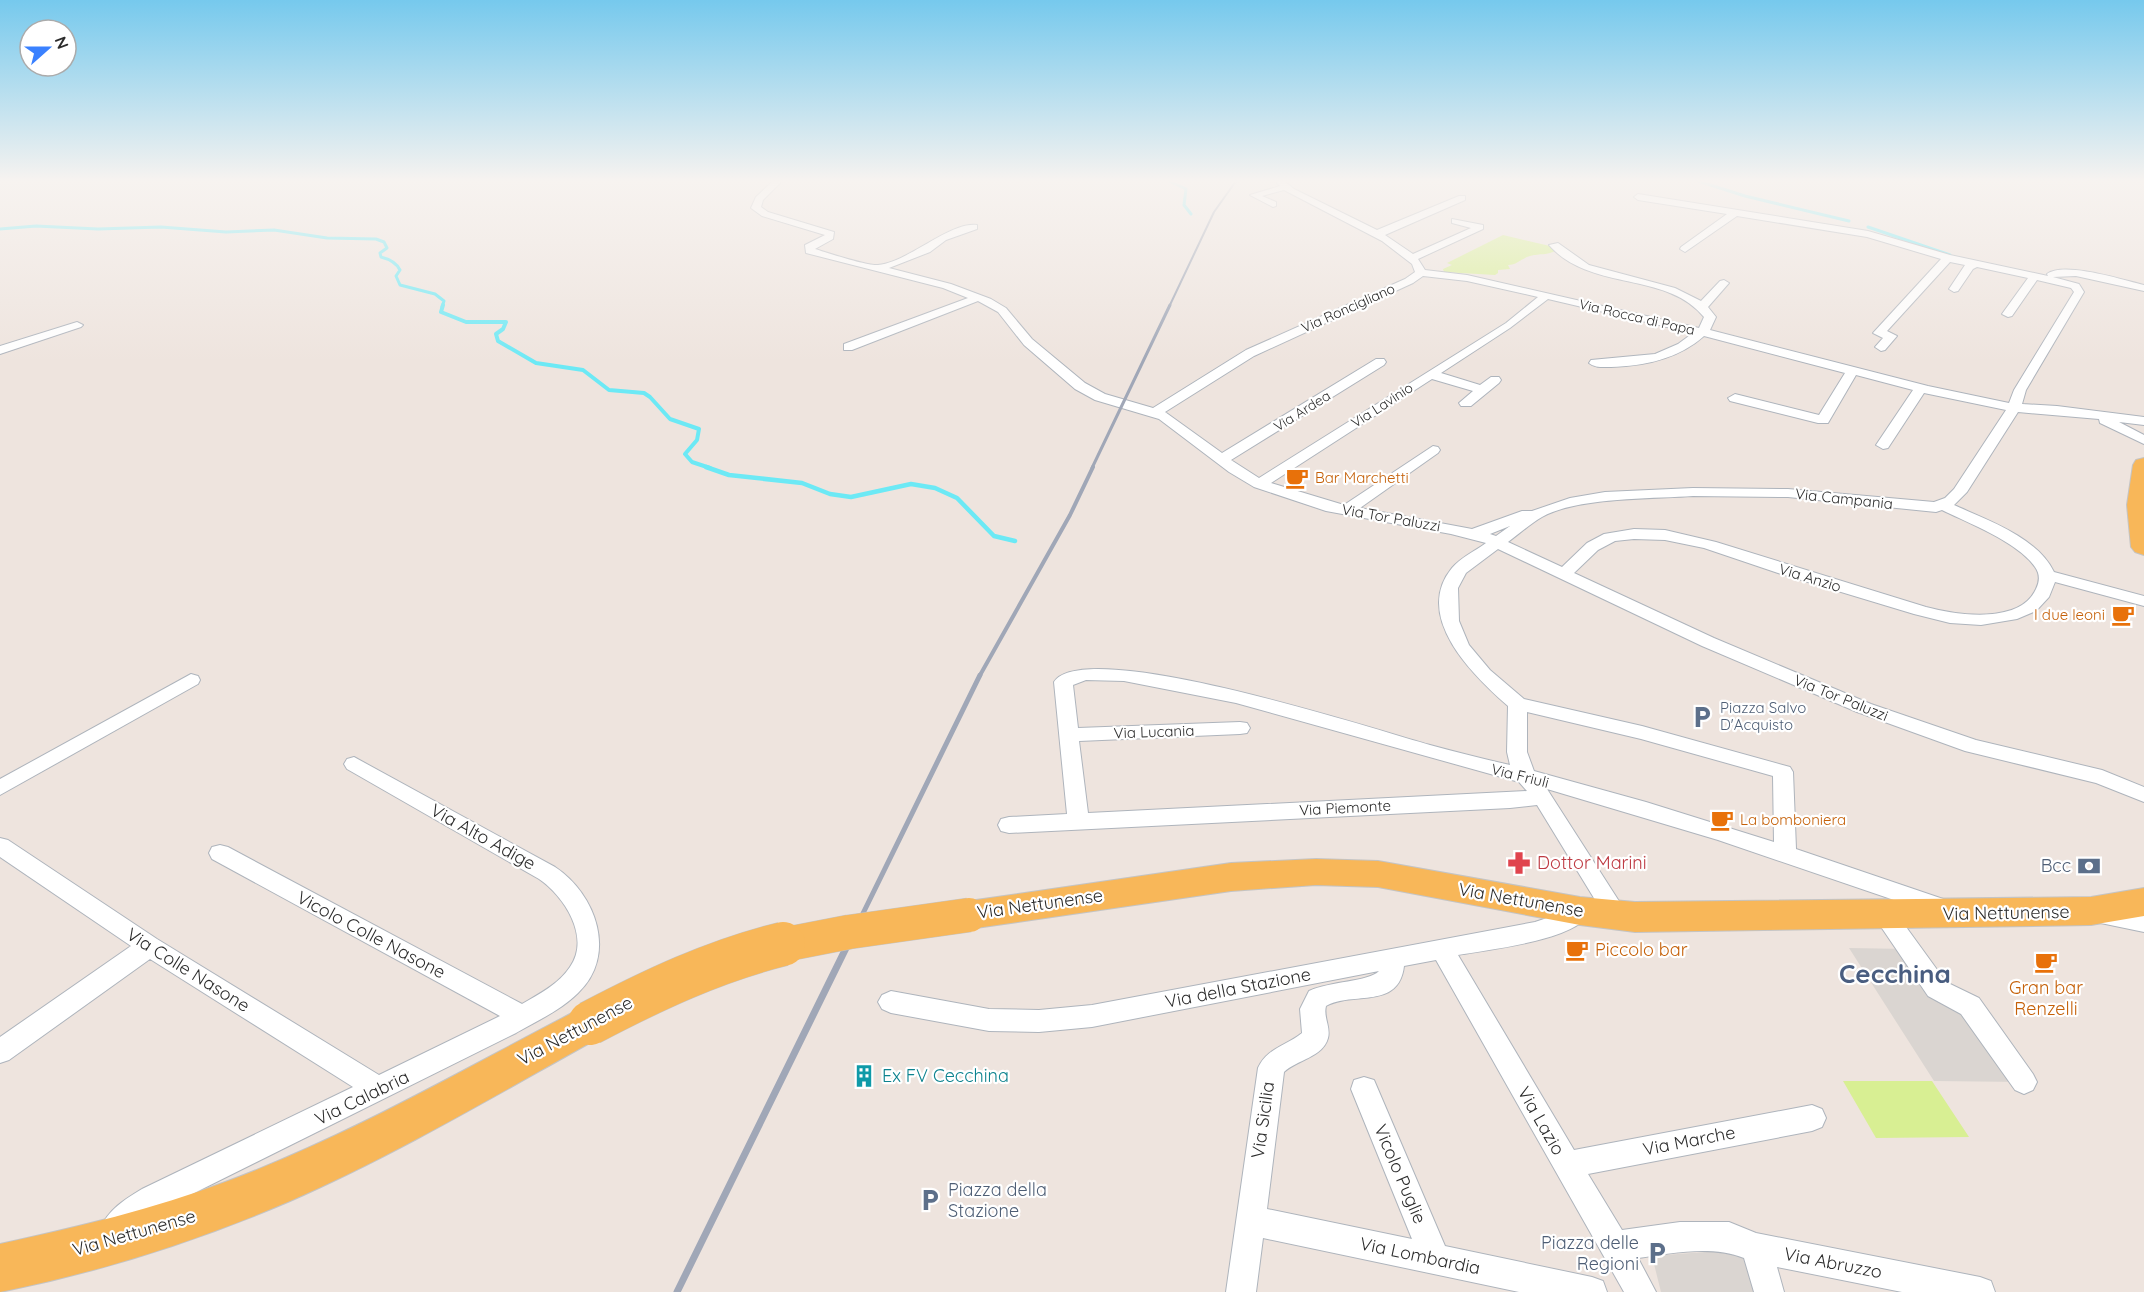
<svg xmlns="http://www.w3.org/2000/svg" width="2144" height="1292" viewBox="0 0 2144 1292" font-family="Quicksand,sans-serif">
  <rect width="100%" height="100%" fill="#eee4de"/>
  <path fill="#d8ef93" d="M1503 235 1550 246 1557 250C1547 256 1540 253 1530 256 1522 258 1517 265 1508 265L1510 269 1498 270V273L1495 275 1444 272 1443 269 1452 265 1447 263Z
    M1843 1081H1932L1969 1137 1876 1138Z"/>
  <path fill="#dad5d1" d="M1849 948 1908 949 1970 1006 2024 1082 1934 1081Z
    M1731 1250 1754 1256 1765 1292H1661L1652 1256Z"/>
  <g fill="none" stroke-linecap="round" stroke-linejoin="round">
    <path stroke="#6ce9f5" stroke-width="3" d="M1169 181 1186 189 1184 205 1191 214
      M1698 181 1745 196 1849 221
      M1868 227 1950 255
      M0 229 36 226 98 229 161 227 226 232 274 230 327 238 376 239 384 242 387 248 380 253 381 257C389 259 396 262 400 270L396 276 400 285 435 294 444 301 442 307"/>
    <path stroke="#6ce9f5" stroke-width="4" d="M443 305 441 312 466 322H506L503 329 496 334 498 341 536 363 583 370 609 390 644 393 650 397 670 419 699 429 697 440 685 454 692 462 710 468"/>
    <path stroke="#6ce9f5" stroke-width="4.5" d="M706 467 729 475 802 483 830 494 851 497 911 484 935 488 957 498 994 536 1015 541"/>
    <g stroke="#aeb4bc" stroke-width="2">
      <path id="minor" d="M773 181H782L763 200 761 207 768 212 834 232 833 239 815 249C828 253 867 266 878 265 909 262 949 222 977 225V229L946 240 930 252 889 268 951 284 991 299 1006 308 1032 339 1085 383 1105 394 1153 408 1246 350 1405 279 1415 272 1412 264 1382 241 1284 190 1262 196 1276 202V206L1273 207 1250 195 1280 186 1275 181H1284L1294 189 1377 230 1459 196H1465V200L1385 235 1413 254 1471 228 1452 223V219L1483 225V229L1418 259 1425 270 1467 275 1699 328 1704 317C1667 271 1590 292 1549 245L1558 243 1589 265 1675 288 1701 301 1720 281 1724 280 1729 283 1708 307 1716 317 1710 330 1928 386 2009 403 2014 390 2074 292 2071 288 2037 280 2012 316 2008 317 2002 314 2028 278 1977 267 1973 269 1958 291 1954 292 1949 289 1965 265 1950 262 1887 331 1897 336 1885 350 1881 351 1875 347 1883 338 1873 333 1941 259 1867 237 1737 216 1685 252 1680 249 1681 247 1727 214 1638 200 1634 197 1638 194 1868 231 1950 255 2048 276 2047 274C2064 261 2123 280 2144 285V291L2076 276 2053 277 2079 284 2084 292 2026 390 2022 404 2057 406 2144 417V425L2119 422 2144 435V444L2100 423 2099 419 2018 412 1967 492 1954 505C1987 520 2037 537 2054 572L2144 596V606L2055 582 2049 597 2036 611 2017 619 1981 625 1950 623 1914 614 1778 573 1704 548 1665 540 1634 539 1615 541 1598 550 1574 573 1714 638 1871 704 1976 740 2102 770 2144 787V802L2096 783 1965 751 1857 712 1702 646 1498 549 1466 573 1458 588 1459 621 1469 645 1490 670 1524 699 1642 726 1790 767 1793 772 1796 849 1949 901 1953 907 1949 913 1941 916 1718 840 1547 789 1624 909 1628 915 1624 921 1616 924 1608 921 1537 805 1510 808 1009 833 1001 831 998 825 1001 819 1009 817 1067 814 1054 682C1085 635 1376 730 1430 745 1456 752 1483 759 1510 765L1507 752 1508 706C1474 676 1412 617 1452 568 1460 558 1475 551 1486 543L1451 534 1326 511 1254 487 1229 472 1159 419 1095 400 1075 389 1024 345 998 312 978 301 852 350H844V344L968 298 943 288 806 253 805 245 825 235 762 216 751 208 756 197ZM1423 276 1467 281 1538 297 1506 323 1259 478 1231 460 1384 365 1386 362 1384 359H1376L1222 453 1165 412 1254 356 1413 283ZM1548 299 1693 333 1678 344 1655 354 1591 360 1589 363C1595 368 1603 367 1611 367 1645 366 1678 359 1704 336L1845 373 1819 415 1735 394 1728 398 1730 401 1818 423H1828L1856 375 1913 390 1876 445 1883 449 1888 448 1924 393 2006 410 1954 489 1945 498 1934 502 1788 489 1693 488 1605 492 1570 498 1532 511H1522L1472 529 1360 508 1438 453 1440 450 1438 447 1433 446 1344 505 1271 483 1432 379 1473 391 1459 403 1461 406H1471L1499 383 1501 380 1499 377H1491L1480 385 1441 373 1510 328ZM1693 496 1788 497 1936 512 1942 510C1968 523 2018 542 2035 567 2040 574 2040 581 2036 589 2020 625 1956 615 1926 607L1716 542 1665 530 1634 529 1604 534 1587 543 1562 567 1508 542C1519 534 1530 524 1542 517 1577 497 1652 499 1693 496ZM1510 526 1496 536 1490 534ZM1086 680 1124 681 1236 703 1519 782 1527 791 1088 813 1079 741 1240 734 1247 733 1250 728 1247 723 1240 722 1078 728 1073 685ZM1527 712 1641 739 1773 776 1774 842 1646 802 1534 771 1527 752Z
        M77 322 83 325 81 327 0 354V346Z
        M191 674 198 676 200 680 198 684 0 795V779Z
        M354 757 555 867C596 894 618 955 578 993 561 1010 537 1021 516 1033L162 1209 136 1226 126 1239 115 1244 104 1239 100 1229C109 1209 124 1200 142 1189L353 1087 150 959 9 1060 0 1063V1037L131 946 0 857V838L8 840 157 939 379 1075 500 1016 212 859 209 853 212 847 220 845 228 847 522 1004C539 994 559 984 570 967 591 937 564 896 539 879L347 769 344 764 347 759Z
        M1580 902 1588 905 1592 911C1576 941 1490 949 1458 955L1574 1150 1812 1105 1822 1109 1826 1118 1822 1127 1812 1131 1588 1174 1622 1230 1680 1222H1729L1756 1233 1980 1277 1991 1281 1995 1292H1902L1777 1267 1784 1292H1754L1744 1258C1712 1245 1672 1253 1638 1258L1656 1292H1624L1436 960 1404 966C1399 1010 1353 991 1326 1006 1323 1017 1331 1027 1328 1038 1323 1057 1297 1060 1284 1072L1267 1209 1412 1239 1351 1089 1354 1080 1364 1077 1374 1080 1445 1246 1592 1277 1603 1281 1607 1292H1519L1263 1238 1256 1292H1226L1258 1068C1267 1048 1286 1046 1302 1033L1300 1009 1309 991C1329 981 1369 982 1379 971L1092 1027 1039 1032 989 1031 891 1013 882 1009 878 1002 882 995 891 991 989 1009 1039 1010 1092 1005 1535 922 1553 916Z
        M1885 906 1893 909 1946 982 1979 998 2033 1074 2037 1082 2033 1090 2024 1094 2015 1090 1961 1014 1928 996 1873 915 1877 909Z"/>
    </g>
    <g stroke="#aeb4bc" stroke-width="2">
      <path id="tertiary" d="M2101 902 2144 908V932L2091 921 2086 913 2091 905Z"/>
    </g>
    <g stroke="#c4c4c4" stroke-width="2">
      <path id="primary" d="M2144 458V555L2135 552 2131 547 2127 505 2133 465 2136 460Z
        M1316 859 1378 861 1580 897 1635 902 2091 897 2144 888V916L2091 925 1635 932 1580 925 1378 887 1316 885 1231 891 969 929 956 925 950 915 956 905 969 901 1231 863Z
        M590 1006 604 1011 610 1023 604 1035C501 1092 399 1153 290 1201 197 1241 100 1272 0 1292V1244C77 1227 154 1209 228 1181 349 1136 462 1070 576 1011Z"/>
    </g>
    <use href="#minor" fill="#fff" fill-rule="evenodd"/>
    <use href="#tertiary" fill="#fff" fill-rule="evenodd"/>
    <use href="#primary" fill="#f8b759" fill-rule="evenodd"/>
    <path stroke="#a0a7b7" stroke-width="2" d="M1169 307 1214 212 1236 181"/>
    <path stroke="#a0a7b7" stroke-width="3" d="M1092 468 1170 305"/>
    <path stroke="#a0a7b7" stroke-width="4" d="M979 677 1070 515 1093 467"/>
    <path stroke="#a0a7b7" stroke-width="5" d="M847 946 980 675"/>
    <path stroke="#a0a7b7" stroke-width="7" d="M677 1292 848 944"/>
    <g stroke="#c4c4c4" stroke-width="35" stroke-linecap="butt">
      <path id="primary-bridge-far1" d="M777 946 849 932 969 915"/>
    </g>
    <g stroke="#c4c4c4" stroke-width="45" stroke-linecap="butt">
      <path id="primary-bridge" d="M590 1023C653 990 714 961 783 944"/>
    </g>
    <use href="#primary-bridge-far1" stroke="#f8b759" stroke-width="34"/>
    <use href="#primary-bridge" stroke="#f8b759" stroke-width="44"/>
  </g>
  <linearGradient id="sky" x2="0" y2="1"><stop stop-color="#76c9ed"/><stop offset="0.5" stop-color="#f7f3f0"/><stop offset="1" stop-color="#f7f3f0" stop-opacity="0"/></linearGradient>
  <rect width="2144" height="362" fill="url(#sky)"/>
  <defs>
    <g id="cafe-bare" transform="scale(1.8)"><path d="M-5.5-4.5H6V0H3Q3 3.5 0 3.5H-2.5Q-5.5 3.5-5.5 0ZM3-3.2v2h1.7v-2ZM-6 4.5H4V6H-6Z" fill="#e8710a" stroke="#fff" stroke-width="2.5" paint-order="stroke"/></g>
    <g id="parking-bare" transform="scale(1.8)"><path d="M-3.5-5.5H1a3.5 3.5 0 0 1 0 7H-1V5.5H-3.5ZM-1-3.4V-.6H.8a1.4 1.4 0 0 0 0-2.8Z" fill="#5c6f8a" stroke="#fff" stroke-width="2.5" paint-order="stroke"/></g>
    <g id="pharmacy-bare" transform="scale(1.8)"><path d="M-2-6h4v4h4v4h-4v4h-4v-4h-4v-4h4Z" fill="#e0444e" stroke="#fff" stroke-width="2.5" paint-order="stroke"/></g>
    <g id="bank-bare" transform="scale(1.8)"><path d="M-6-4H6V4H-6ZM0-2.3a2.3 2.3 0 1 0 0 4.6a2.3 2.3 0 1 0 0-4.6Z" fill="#5c6f8a" stroke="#fff" stroke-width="2.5" paint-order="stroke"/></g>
    <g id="building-bare" transform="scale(1.8)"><path d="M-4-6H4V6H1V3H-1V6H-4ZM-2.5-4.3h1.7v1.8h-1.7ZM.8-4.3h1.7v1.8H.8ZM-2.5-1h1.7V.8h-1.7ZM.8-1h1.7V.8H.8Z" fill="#0f9aa8" stroke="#fff" stroke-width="2.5" paint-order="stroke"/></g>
  </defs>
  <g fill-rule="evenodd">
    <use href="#cafe-bare" x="1297" y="478"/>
    <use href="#cafe-bare" x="2123" y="615"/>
    <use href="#parking-bare" x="1702" y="717"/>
    <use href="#cafe-bare" x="1722" y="820"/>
    <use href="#pharmacy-bare" x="1519" y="863"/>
    <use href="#bank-bare" x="2089" y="866"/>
    <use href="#cafe-bare" x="1577" y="950"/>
    <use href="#cafe-bare" x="2046" y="962"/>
    <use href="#building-bare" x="864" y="1076"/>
    <use href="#parking-bare" x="930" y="1200"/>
    <use href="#parking-bare" x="1657" y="1253"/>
  </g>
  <g text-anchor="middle" stroke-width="4.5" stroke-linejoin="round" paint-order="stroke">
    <g font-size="14" fill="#2c2c2c" stroke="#fff">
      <text transform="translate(1348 308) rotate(-24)" y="5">Via Roncigliano</text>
      <text transform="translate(1637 317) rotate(13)" y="5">Via Rocca di Papa</text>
      <text transform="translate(1382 405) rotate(-33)" y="5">Via Lavinio</text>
      <text transform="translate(1302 411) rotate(-32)" y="5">Via Ardea</text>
    </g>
    <g font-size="15" fill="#c56008" stroke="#fff" text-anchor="start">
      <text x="1315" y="483">Bar Marchetti</text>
      <text x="2105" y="620" text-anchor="end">I due leoni</text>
      <text x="1740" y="825">La bomboniera</text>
    </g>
    <g font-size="15" fill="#2c2c2c" stroke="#fff">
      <text transform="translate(1844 499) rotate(6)" y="5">Via Campania</text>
      <text transform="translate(1391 518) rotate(10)" y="5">Via Tor Paluzzi</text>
      <text transform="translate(1810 578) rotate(17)" y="5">Via Anzio</text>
      <text transform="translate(1841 698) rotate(22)" y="5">Via Tor Paluzzi</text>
      <text transform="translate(1154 732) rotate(-2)" y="5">Via Lucania</text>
      <text transform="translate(1520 776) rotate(14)" y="5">Via Friuli</text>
      <text transform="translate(1345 808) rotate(-3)" y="5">Via Piemonte</text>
    </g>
    <g font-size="15" fill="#4e5e75" stroke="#fff" text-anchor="start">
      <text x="1720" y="713">Piazza Salvo<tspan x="1720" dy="17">D'Acquisto</tspan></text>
    </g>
    <g font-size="18" fill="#2c2c2c" stroke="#fff">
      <text transform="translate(483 837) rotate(29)" y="6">Via Alto Adige</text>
      <text transform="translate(1521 900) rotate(10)" y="6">Via Nettunense</text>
      <text transform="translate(1040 904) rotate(-8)" y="6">Via Nettunense</text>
      <text transform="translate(2006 913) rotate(-1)" y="6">Via Nettunense</text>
      <text transform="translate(371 935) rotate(28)" y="6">Vicolo Colle Nasone</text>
      <text transform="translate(188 970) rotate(32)" y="6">Via Colle Nasone</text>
      <text transform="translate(1238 988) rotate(-11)" y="6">Via della Stazione</text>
      <text transform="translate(575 1031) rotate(-28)" y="6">Via Nettunense</text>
      <text transform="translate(362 1098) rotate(-26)" y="6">Via Calabria</text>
      <text transform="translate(1263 1120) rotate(-82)" y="6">Via Sicilia</text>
      <text transform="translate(1541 1121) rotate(60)" y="6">Via Lazio</text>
      <text transform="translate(1689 1141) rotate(-11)" y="6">Via Marche</text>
      <text transform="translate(1400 1174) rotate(67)" y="6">Vicolo Puglie</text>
      <text transform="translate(134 1233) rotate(-16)" y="6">Via Nettunense</text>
      <text transform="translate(1420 1256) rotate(12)" y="6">Via Lombardia</text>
      <text transform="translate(1833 1263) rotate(11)" y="6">Via Abruzzo</text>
    </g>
    <g font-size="18" fill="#be3a42" stroke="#fff" text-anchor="start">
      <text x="1537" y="869">Dottor Marini</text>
    </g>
    <g font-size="18" fill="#4e5e75" stroke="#fff" text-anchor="end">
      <text x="2071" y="872">Bcc</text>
      <text x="948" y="1196" text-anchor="start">Piazza della<tspan x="948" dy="21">Stazione</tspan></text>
      <text x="1639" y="1249">Piazza delle<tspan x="1639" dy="21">Regioni</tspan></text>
    </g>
    <g font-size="18" fill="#c56008" stroke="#fff" text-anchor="start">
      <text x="1595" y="956">Piccolo bar</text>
      <text x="2046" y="994" text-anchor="middle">Gran bar<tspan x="2046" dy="21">Renzelli</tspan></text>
    </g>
    <g font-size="18" fill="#0d838f" stroke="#fff" text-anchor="start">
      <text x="882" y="1082">Ex FV Cecchina</text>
    </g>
    <g font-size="26" font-weight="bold" fill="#495d80" stroke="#fff">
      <text x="1895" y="983">Cecchina</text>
    </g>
  </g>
  <g transform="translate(48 48) rotate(69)"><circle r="28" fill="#ffffff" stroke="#ababab" stroke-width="1.5"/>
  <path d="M0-4.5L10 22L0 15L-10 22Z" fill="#3a81ff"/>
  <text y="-9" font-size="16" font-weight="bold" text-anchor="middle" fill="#2c2c2c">N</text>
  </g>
</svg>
